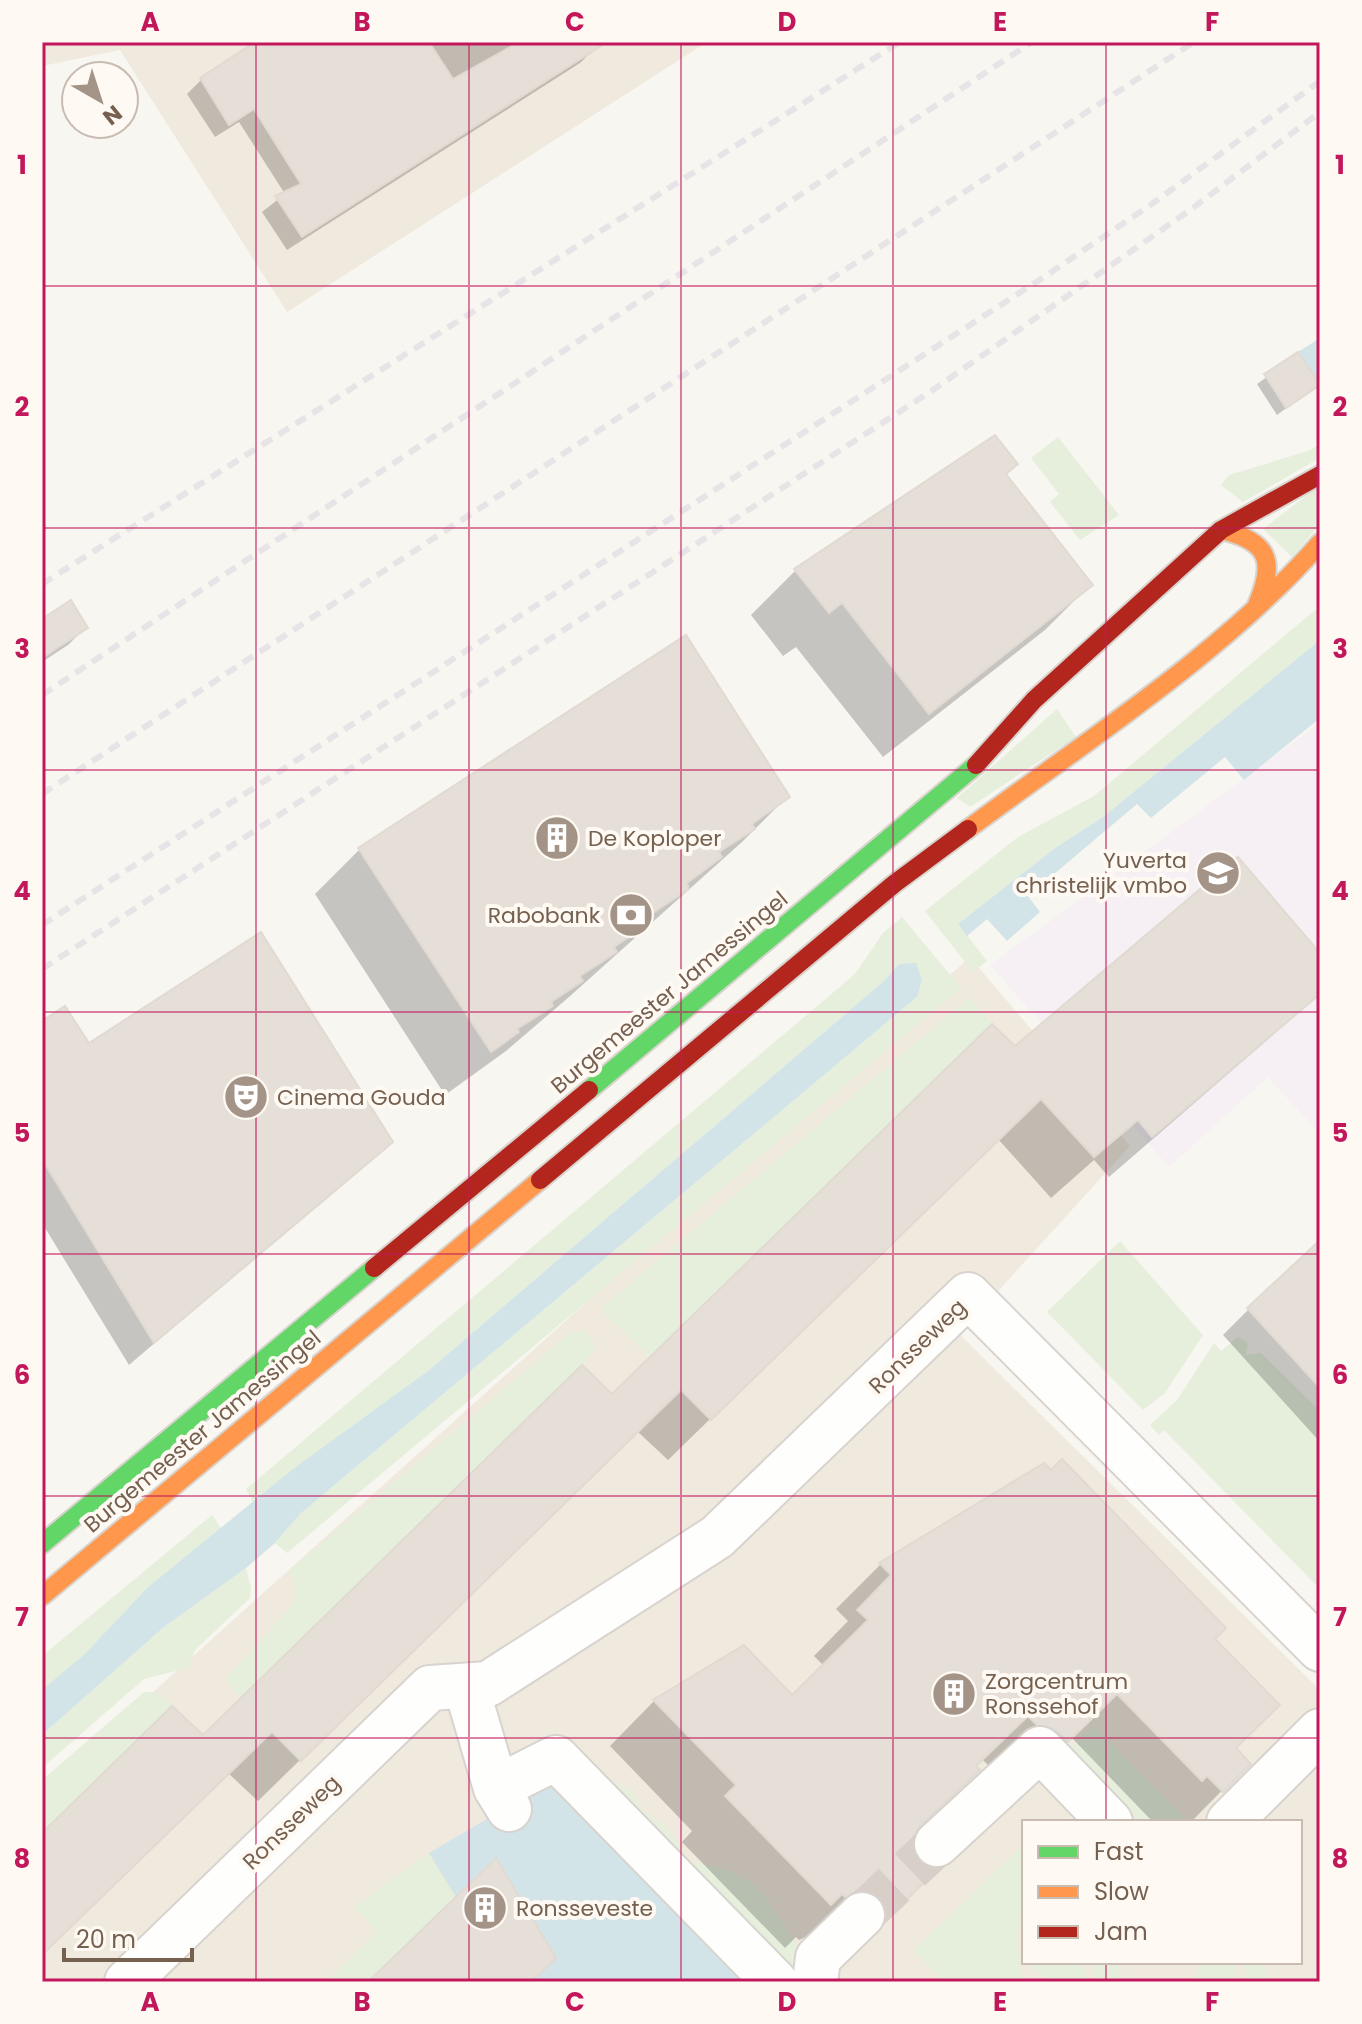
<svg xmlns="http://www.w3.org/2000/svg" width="1362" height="2024" viewBox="0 0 1362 2024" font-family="Poppins,sans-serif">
  <rect width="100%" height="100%" fill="#f8f6f0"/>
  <path fill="#f0e9de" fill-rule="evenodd" d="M42 42H707L287 312 120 50 42 66Z
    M970 957 1130 1146 959 1334 1320 1690V1982H42V1792ZM1024 1822H1300V1962H1024Z"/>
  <path fill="#f6eff4" d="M1320 723V1134L1268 1077 1169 1167 990 965Z"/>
  <path fill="#e5efdc" d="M1058 437 1119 515 1080 540 1050 502 1059 494 1031 458Z
    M1320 444V458L1243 502 1221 485 1229 475 1308 451Z
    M1320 485V524L1292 557 1263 529Z
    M1320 606V640L1103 817 1055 848 958 924 987 961 973 972 925 911 1018 837 1094 796Z
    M1057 709 1076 737 970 807 957 798Z
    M902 917 961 988 287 1553 275 1543 300 1514 917 997 899 964 884 981 428 1371 253 1502 246 1489 855 974 883 933Z
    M970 997 992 1024 650 1357 600 1309Z
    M1120 1241 1203 1335 1165 1393 1143 1410 1047 1312Z
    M585 1331 596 1348 582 1365 240 1698 226 1679 295 1602 296 1585 289 1571 570 1333Z
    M1238 1337 1248 1343 1246 1355 1261 1353 1320 1411V1589L1164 1430 1159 1435 1150 1425 1177 1400 1214 1343 1221 1351Z
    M212 1515 222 1530 147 1588 85 1655 42 1690V1656Z
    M246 1568 251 1588 250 1598 195 1650 188 1668 144 1679 42 1768V1735L164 1627Z
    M144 1692H157L172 1706 42 1833V1780Z
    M1093 1726 1189 1822H1142L1069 1749Z
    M603 1776 630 1789 641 1808 666 1827 691 1862 730 1871 750 1881 764 1895 805 1957 787 1973 726 1913 732 1906 710 1883 702 1889Z
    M1021 1847 1024 1851V1895L1017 1938 1023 1982H944L914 1950Z
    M429 1853 455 1897 368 1982H326L377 1931 354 1907Z
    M1028 1962H1083L1088 1982H1048Z
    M1091 1962H1116L1123 1978 1118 1982H1097Z
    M1199 1962H1236L1238 1982H1195Z
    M1246 1962H1266L1267 1982H1246Z"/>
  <path fill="#d2e4e8" d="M1320 338V385L1298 352Z
    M1320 640V718L1244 780 1225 757 1151 818 1137 804 1028 896 1040 912 1007 941 987 919 967 936 958 924 1055 848 1103 817Z
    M916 963 922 980 917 997 300 1514 275 1543 246 1568 164 1627 42 1735V1690L85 1654 147 1588 293 1469 428 1371 884 981 899 964Z
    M550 1782 753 1982H508L429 1853Z"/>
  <path fill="#0003" d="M260 42H590L594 49 580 63 287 250 262 212 285 194 239 122 215 137 187 94 201 80Z
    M1297 355 1317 385 1277 415 1257 384Z
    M1004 475 1090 585 1045 630 883 757 796 647 783 656 751 615 796 570Z
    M42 621 86 627 68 645 42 662Z
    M787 797 742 842 569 997 506 1051 445 1095 315 894 360 849Z
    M1320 956V994L1109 1177 1094 1160 1051 1198 998 1139 668 1460 637 1431 258 1801 228 1773 42 1954V1836L203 1738 612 1397 1015 1049Z
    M42 1023 88 1045 391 1141 129 1365 42 1223Z
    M1320 1252V1442L1223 1335 1249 1309Z
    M881 1564 1212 1639 1233 1749 1248 1764 1191 1822 1161 1819 1153 1822 1071 1737 1022 1786 992 1769 982 1759 974 1767 977 1770 913 1833 892 1913 841 1962 824 1935H810L799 1940 796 1937 785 1948 682 1842 692 1831 610 1746 654 1701 792 1698 824 1666 814 1656 848 1621 836 1609Z"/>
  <path fill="#e5dfd7" stroke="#e1dad2" stroke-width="2" d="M255 42H429L453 79 519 42H607L302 237 275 196 301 184 254 109 229 125 200 78Z
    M1298 352 1320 385 1286 408 1264 374Z
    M995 435 1018 464 1006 474 1093 585 929 714 842 603 829 613 794 569Z
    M71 600 88 628 42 658V619Z
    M686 635 790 797 752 824 755 829 719 852 722 857 687 883 689 889 648 916 651 922 614 947 617 952 580 976 583 981 551 1002 553 1006 517 1029 519 1032 491 1052 358 848Z
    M1238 857 1320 953V994L1152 1137 1138 1120 1094 1157 1041 1099 711 1420 681 1390 301 1761 272 1732 42 1955V1833L172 1706 203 1735 582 1365 612 1394 992 1024 1015 1046Z
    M261 932 393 1142 154 1343 42 1159V1021L65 1006 89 1043Z
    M1320 1240V1388L1247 1308Z
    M1062 1459 1226 1628 1215 1639 1280 1705 1236 1748 1251 1764 1223 1792 1207 1776 1202 1781 1117 1694 1068 1742 1057 1731 1037 1725 1028 1716 976 1766 980 1770 920 1826 913 1837V1850L919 1861 939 1868 886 1920 880 1898 868 1891H857L845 1897 842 1894 831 1905 725 1796 736 1785 653 1700 744 1645 792 1695 868 1620 857 1610 891 1575 879 1563 1044 1463 1051 1470Z
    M496 1858 556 1958 531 1982H368Z"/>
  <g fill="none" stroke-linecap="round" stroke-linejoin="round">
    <path stroke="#d8d0c8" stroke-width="44" stroke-dasharray="44 22" stroke-linecap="butt" d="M862 1915 937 1844"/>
    <g stroke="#d8d3ce" stroke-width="48">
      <path id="street" d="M466 1686 496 1788 509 1809
        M496 1788 556 1758 775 1982
        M1229 1822 1320 1731
        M937 1844 1040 1749 1110 1822
        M127 1982 430 1688 488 1684 717 1537 968 1295 1320 1649
        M815 1982 818 1958 862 1915"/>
    </g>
    <g stroke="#d8d3cd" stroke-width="22">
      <path id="fast" d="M589 1090 976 765
        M42 1544 374 1268"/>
    </g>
    <g stroke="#d8d3cd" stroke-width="22">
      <path id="slow" d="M1221 530C1269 541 1276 561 1257 605
        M968 829C1083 743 1226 651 1320 543
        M42 1596 540 1180"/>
    </g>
    <g stroke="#d8d3cd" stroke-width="22">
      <path id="jam" d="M976 765 1034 700 1221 530 1320 475
        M540 1180 894 884 968 829
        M374 1268 589 1090"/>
    </g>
    <use href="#street" stroke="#fefefd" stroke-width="44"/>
    <use href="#fast" stroke="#63d668" stroke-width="18"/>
    <use href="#slow" stroke="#ff974d" stroke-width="18"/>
    <use href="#jam" stroke="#b3261e" stroke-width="18"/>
    <path stroke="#e6e4e6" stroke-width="6" stroke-dasharray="12 8" stroke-linecap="butt" d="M42 584 900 42
      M42 695 1032 42
      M42 794 1194 42
      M42 925 1044 277 1149 206 1320 81
      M42 969 933 390 1190 210 1320 112"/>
  </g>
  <path fill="none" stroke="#c2185b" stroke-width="2" stroke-opacity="0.55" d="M256 42V1982M469 42V1982M681 42V1982M893 42V1982M1106 42V1822M42 286H1320M42 528H1320M42 770H1320M42 1012H1320M42 1254H1320M42 1496H1320M42 1738H1320M1106 1962V1982"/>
  <defs>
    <g id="building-disc" transform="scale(2.3)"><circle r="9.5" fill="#a49488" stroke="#fefaf3"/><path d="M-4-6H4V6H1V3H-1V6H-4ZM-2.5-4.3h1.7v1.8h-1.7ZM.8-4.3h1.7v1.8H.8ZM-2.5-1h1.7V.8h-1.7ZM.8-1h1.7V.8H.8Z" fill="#fff"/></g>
    <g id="school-disc" transform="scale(2.3)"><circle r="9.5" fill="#a49488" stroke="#fefaf3"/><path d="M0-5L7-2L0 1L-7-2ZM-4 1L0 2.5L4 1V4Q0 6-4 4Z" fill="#fff"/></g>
    <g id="bank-disc" transform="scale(2.3)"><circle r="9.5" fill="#a49488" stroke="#fefaf3"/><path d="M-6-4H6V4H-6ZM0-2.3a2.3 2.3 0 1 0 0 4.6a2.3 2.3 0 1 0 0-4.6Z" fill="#fff"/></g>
    <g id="theatre-disc" transform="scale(2.3)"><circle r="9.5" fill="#a49488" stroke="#fefaf3"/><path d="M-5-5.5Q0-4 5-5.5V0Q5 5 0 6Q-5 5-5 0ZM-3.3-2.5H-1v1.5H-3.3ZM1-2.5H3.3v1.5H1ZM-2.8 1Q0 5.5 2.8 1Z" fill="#fff"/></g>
  </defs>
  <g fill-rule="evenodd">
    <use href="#building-disc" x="557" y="838"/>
    <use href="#school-disc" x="1218" y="873"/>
    <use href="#bank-disc" x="631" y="915"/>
    <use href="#theatre-disc" x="246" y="1097"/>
    <use href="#building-disc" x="954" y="1694"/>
    <use href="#building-disc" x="485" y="1908"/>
  </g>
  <g text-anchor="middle" stroke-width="8" stroke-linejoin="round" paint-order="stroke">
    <g font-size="22" fill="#766050" stroke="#fefaf3" text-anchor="start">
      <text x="588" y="846">De Koploper</text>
      <text x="1187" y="868" text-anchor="end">Yuverta<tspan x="1187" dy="25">christelijk vmbo</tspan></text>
      <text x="600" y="923" text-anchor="end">Rabobank</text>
      <text x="277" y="1105">Cinema Gouda</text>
      <text x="985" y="1689">Zorgcentrum<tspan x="985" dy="25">Ronssehof</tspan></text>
      <text x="516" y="1916">Ronsseveste</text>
    </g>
    <g font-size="22" fill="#766050" stroke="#fefaf3">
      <text transform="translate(669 992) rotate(-40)" y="8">Burgemeester Jamessingel</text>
      <text transform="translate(917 1346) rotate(-44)" y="8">Ronsseweg</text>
      <text transform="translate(202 1431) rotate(-40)" y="8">Burgemeester Jamessingel</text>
      <text transform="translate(291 1822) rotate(-44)" y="8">Ronsseweg</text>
    </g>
  </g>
  <rect width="1362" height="2024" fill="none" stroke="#fefaf3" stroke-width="88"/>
  <rect x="1022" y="1820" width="280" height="144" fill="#fefaf3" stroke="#c8bcb2" stroke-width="2"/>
  <rect x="1038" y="1846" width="40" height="12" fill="#63d668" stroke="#c8bcb2" stroke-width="2"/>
  <text x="1094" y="1860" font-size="24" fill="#766050">Fast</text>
  <rect x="1038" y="1886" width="40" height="12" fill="#ff974d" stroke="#c8bcb2" stroke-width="2"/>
  <text x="1094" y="1900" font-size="24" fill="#766050">Slow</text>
  <rect x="1038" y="1926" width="40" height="12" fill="#b3261e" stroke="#c8bcb2" stroke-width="2"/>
  <text x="1094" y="1940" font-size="24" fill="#766050">Jam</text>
  <g transform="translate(100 100) rotate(141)"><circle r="38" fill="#fefaf3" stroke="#c8bcb2" stroke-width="2"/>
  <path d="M0-6L14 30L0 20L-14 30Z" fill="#a49488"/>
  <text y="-12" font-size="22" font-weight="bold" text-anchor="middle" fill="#766050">N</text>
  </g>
  <path d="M64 1948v12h128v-12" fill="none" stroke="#766050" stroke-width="4"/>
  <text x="76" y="1948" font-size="24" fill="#766050" stroke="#fefaf3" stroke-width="6" paint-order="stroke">20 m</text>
  <rect x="44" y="44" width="1274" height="1936" fill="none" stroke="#c2185b" stroke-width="3"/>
  <g font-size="26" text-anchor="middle" font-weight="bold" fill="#c2185b">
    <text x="150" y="31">A</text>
    <text x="362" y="31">B</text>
    <text x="575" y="31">C</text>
    <text x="787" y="31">D</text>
    <text x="1000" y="31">E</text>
    <text x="1212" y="31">F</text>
    <text x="22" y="174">1</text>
    <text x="1340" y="174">1</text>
    <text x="22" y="416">2</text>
    <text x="1340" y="416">2</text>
    <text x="22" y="658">3</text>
    <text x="1340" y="658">3</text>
    <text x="22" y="900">4</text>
    <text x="1340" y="900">4</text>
    <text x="22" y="1142">5</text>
    <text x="1340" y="1142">5</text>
    <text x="22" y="1384">6</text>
    <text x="1340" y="1384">6</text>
    <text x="22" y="1626">7</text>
    <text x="1340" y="1626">7</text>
    <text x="22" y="1868">8</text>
    <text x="1340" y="1868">8</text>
    <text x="150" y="2011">A</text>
    <text x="362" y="2011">B</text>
    <text x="575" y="2011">C</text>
    <text x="787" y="2011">D</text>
    <text x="1000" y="2011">E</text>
    <text x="1212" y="2011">F</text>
  </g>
</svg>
